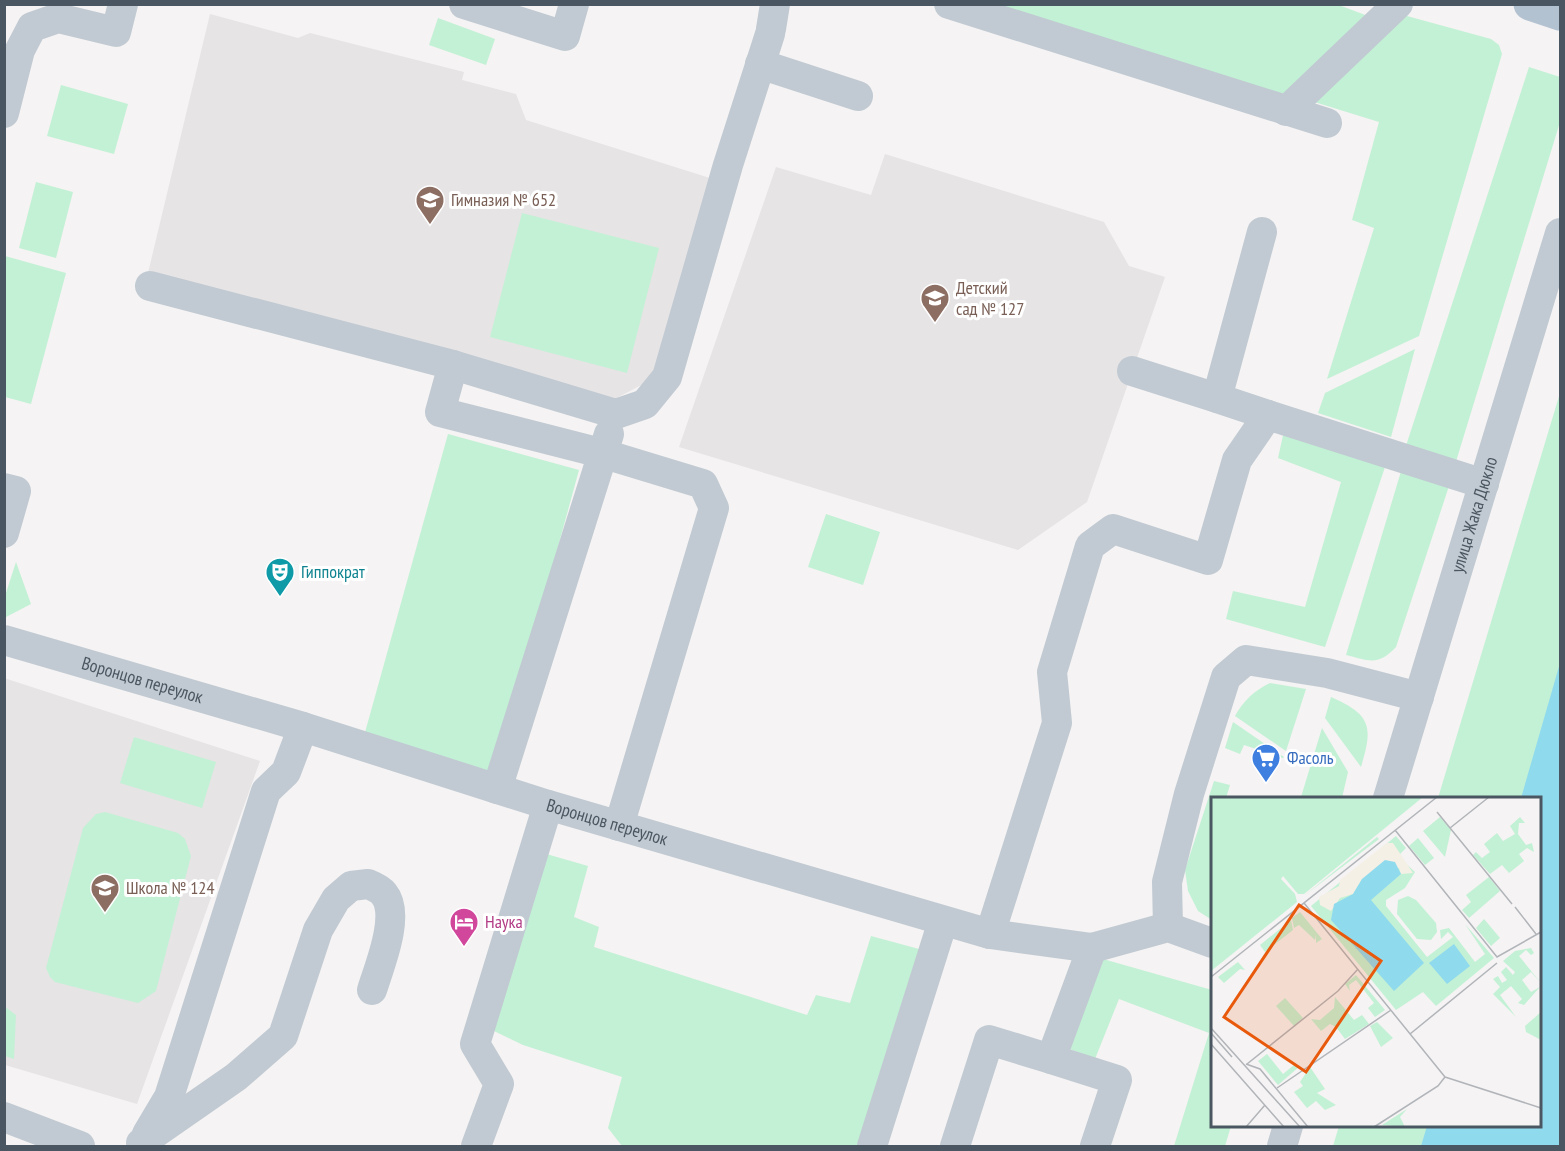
<svg xmlns="http://www.w3.org/2000/svg" width="1565" height="1151" viewBox="0 0 1565 1151" font-family="'PT Sans Narrow',sans-serif">
  <rect width="100%" height="100%" fill="#f5f3f3"/>
  <path fill="#e6e4e5" d="M210 14 298 38 310 33 464 72 462 80 516 94 526 120 713 179 662 358 647 382 613 400 148 273Z
    M885 154 1104 222 1129 266 1165 277 1087 502 1018 550 679 447 776 167 871 195Z
    M4 678 260 761 137 1104 5 1065Z"/>
  <path fill="#c3f1d5" d="M1336 4 1368 16 1281 101 988 5Z
    M1396 13 1491 39 1499 45 1502 54 1419 336 1327 379 1374 228 1352 220 1379 122 1308 100Z
    M438 18 495 39 486 65 429 45Z
    M1529 67 1560 77V122L1454 468 1404 452Z
    M61 85 128 104 114 154 47 136Z
    M36 182 73 192 56 258 19 248Z
    M522 213 659 248 627 373 490 337Z
    M5 256 66 273 31 404 5 397Z
    M1415 349 1391 437 1318 413 1325 393Z
    M1560 393V1146H1333L1339 1126H1540V798H1438Z
    M1284 431 1386 464 1325 647 1226 619 1233 591 1305 607 1341 482 1278 458Z
    M448 434 579 470 496 773 364 736Z
    M1402 468 1450 483 1396 647C1378 666 1370 661 1346 655Z
    M826 514 880 532 863 585 808 567Z
    M16 562 31 604 6 617 5 596Z
    M1270 683 1306 689 1286 751 1235 716C1244 700 1254 691 1270 683Z
    M1331 697C1372 715 1373 727 1361 767L1325 718Z
    M1233 722 1284 757 1283 758 1244 745 1240 754 1225 748Z
    M1322 728 1348 772 1342 798 1301 797Z
    M134 737 216 762 202 808 120 783Z
    M1214 781 1230 785 1226 798H1212V920L1198 911 1188 891 1185 870Z
    M105 812 178 833 185 839 191 856 156 991 138 1003 55 982 50 977 46 968 83 828 96 814Z
    M543 853 588 866 574 917 599 927 594 947 807 1015 816 995 850 1003 871 936 919 949 857 1146H622L608 1128 622 1077 523 1045 494 1031Z
    M1103 959 1212 990V1126H1231L1225 1146H1174L1209 1033 1119 999 1095 1059 1067 1048Z
    M4 1006 16 1015 14 1059 5 1056Z"/>
  <path fill="#90daee" d="M1560 663V1146H1421L1427 1126H1540V798H1521Z"/>
  <g fill="none" stroke-linecap="round" stroke-linejoin="round">
    <g stroke="#c1cad2" stroke-width="30">
      <path d="M464 4 565 36 574 4"/>
      <path d="M949 4 1327 123"/>
      <path d="M771 29 775 4"/>
      <path d="M760 64 858 96"/>
      <path d="M1286 111 1398 4"/>
      <path d="M4 113 20 50 32 27 58 18 116 32 123 4"/>
      <path d="M1262 232 1217 398 1268 415"/>
      <path d="M150 286 453 365 616 414 645 404 667 377 728 165 770 34"/>
      <path d="M453 365 440 412 601 453 703 484 714 508 619 826"/>
      <path d="M1132 371 1217 398"/>
      <path d="M4 488 16 491 4 533"/>
      <path id="s1" d="M4 640 303 727 548 805 990 934 1092 948 1168 927 1212 943"/>
      <path d="M497 789 609 434"/>
      <path id="s2" d="M1388 798 1560 233"/>
      <path d="M1168 927 1167 882 1189 794 1226 677 1246 660 1327 673 1419 697"/>
      <path d="M990 934 1057 723 1052 672 1090 546 1113 529 1208 560 1237 460 1268 415 1484 484"/>
      <path d="M1092 948 1051 1059 1117 1080 1095 1146"/>
      <path d="M4 1117 80 1146"/>
      <path d="M147 1134 169 1097 266 791 286 772 303 727"/>
      <path d="M141 1143 236 1077 283 1036 318 930 336 899 351 886 368 884C373 886 381 890 384 894 401 915 379 967 372 990"/>
      <path d="M476 1146 499 1084 475 1044 548 805"/>
      <path d="M872 1146 943 921"/>
      <path d="M955 1146 989 1040 1051 1059"/>
      <path d="M1282 1146 1288 1126"/>
    </g>
    <path stroke="#b3c2d1" stroke-width="33" d="M1530 4 1560 14"/>
  </g>
  <defs>
    <g id="school-pin" transform="scale(1.5)"><path d="M0 17L-7.5 6A9.5 9.5 0 1 1 7.5 6Z" fill="#8d6e63" stroke="#fff"/><path d="M0-5L7-2L0 1L-7-2ZM-4 1L0 2.5L4 1V4Q0 6-4 4Z" fill="#fff"/></g>
    <g id="theatre-pin" transform="scale(1.5)"><path d="M0 17L-7.5 6A9.5 9.5 0 1 1 7.5 6Z" fill="#0f9aa8" stroke="#fff"/><path d="M-5-5.5Q0-4 5-5.5V0Q5 5 0 6Q-5 5-5 0ZM-3.3-2.5H-1v1.5H-3.3ZM1-2.5H3.3v1.5H1ZM-2.8 1Q0 5.5 2.8 1Z" fill="#fff"/></g>
    <g id="supermarket-pin" transform="scale(1.5)"><path d="M0 17L-7.5 6A9.5 9.5 0 1 1 7.5 6Z" fill="#3f7fe0" stroke="#fff"/><path d="M-6-5.5h2.5l.6 2H6L4.5 2H-2.5L-4.4-4H-6ZM-1.5 3.2a1.3 1.3 0 1 0 .1 0ZM3 3.2a1.3 1.3 0 1 0 .1 0Z" fill="#fff"/></g>
    <g id="hotel-pin" transform="scale(1.5)"><path d="M0 17L-7.5 6A9.5 9.5 0 1 1 7.5 6Z" fill="#d1479c" stroke="#fff"/><path d="M-6-4.5h1.5V1H6V5H4.5V3h-9V5H-6ZM-4 0a1.8 1.8 0 1 1 3.6 0ZM.5 0V-2.5h3Q6-2.5 6 0Z" fill="#fff"/></g>
  </defs>
  <g fill-rule="evenodd">
    <use href="#school-pin" x="430" y="200"/>
    <use href="#school-pin" x="935" y="298"/>
    <use href="#theatre-pin" x="280" y="572"/>
    <use href="#supermarket-pin" x="1266" y="758"/>
    <use href="#school-pin" x="105" y="888"/>
    <use href="#hotel-pin" x="464" y="922"/>
  </g>
  <g text-anchor="middle" stroke-width="6" stroke-linejoin="round" paint-order="stroke">
    <g font-size="18" fill="#785e54" stroke="#fff" text-anchor="start">
      <text x="451" y="206">Гимназия № 652</text>
      <text x="956" y="294">Детский<tspan x="956" dy="21">сад № 127</tspan></text>
      <text x="126" y="894">Школа № 124</text>
    </g>
    <g font-size="18" fill="#4a5661" stroke="#fff">
      <text dy="6" stroke="none"><textPath href="#s2" startOffset="296">улица Жака Дюкло</textPath></text>
      <text dy="6" stroke="none"><textPath href="#s1" startOffset="144">Воронцов переулок</textPath></text>
      <text dy="6" stroke="none"><textPath href="#s1" startOffset="630">Воронцов переулок</textPath></text>
    </g>
    <g font-size="18" fill="#0d838f" stroke="#fff" text-anchor="start">
      <text x="301" y="578">Гиппократ</text>
    </g>
    <g font-size="18" fill="#366cbe" stroke="#fff" text-anchor="start">
      <text x="1287" y="764">Фасоль</text>
    </g>
    <g font-size="18" fill="#b23c85" stroke="#fff" text-anchor="start">
      <text x="485" y="928">Наука</text>
    </g>
  </g>
  <g transform="translate(1211 797)">
    <rect width="330" height="330" fill="#f5f3f3"/>
    <path d="M0 0H212L93 97H87L72 79 70 82 84 97 86 105 0 174ZM229 20 240 33 234 60 212 34ZM309 20 314 26H308L307 37 315 48 321 46 323 55 316 51 308 57 313 64 298 76 291 68 279 77 262 58 265 55 271 61 279 55 273 47 286 36 292 44 304 37 299 29ZM185 39 195 51 189 57 191 63 204 75 194 91 175 103V109L216 160 242 140 237 135 230 142 229 133 238 131 264 165 274 157 254 127 283 161 225 209 212 195 185 213 100 109ZM166 40 168 42 94 98ZM207 41 223 61 214 68 198 49ZM278 80 289 94 258 121 251 113 260 105 255 98ZM197 99 205 103 225 126 226 135 220 143 206 142 186 117 187 103ZM89 115 111 142 105 146V138L104 143 88 128 83 131 81 121ZM273 122 289 141 280 149 265 131ZM80 123 82 133 54 155 49 148ZM320 151 323 156 320 158 315 153 308 159 330 186 320 175 311 183 320 195 329 190 313 208 307 206 311 202 300 189 289 198 305 220 282 197 289 190 282 182 287 179 291 186 296 183 290 175 295 170 302 178 304 175 292 164 304 154ZM27 165 34 173 29 172 13 186 7 180ZM145 178 174 213 164 220 157 211 163 206 145 183 138 188 139 194 134 187ZM124 200 143 223 151 218 158 227 134 242 125 230 119 227 110 234 100 222 109 223 123 211ZM74 201 92 221 83 229 65 209ZM330 215V243L315 235 314 229ZM166 225 182 241 170 250 159 229ZM56 257 72 277 83 268 89 269 67 288 47 264ZM99 270 114 292 106 296 125 308 114 313 105 304 96 311 83 295 92 289 89 285ZM196 312 189 320 194 330 171 328Z" fill="#c3f1d5"/>
    <path d="M176 46H182L202 76 190 77 188 71 151 82 142 97 129 101 120 114 109 108 108 100 128 89 129 83Z" fill="#f5f0e5"/>
    <path d="M174 63 184 65 190 77 160 103 213 166 183 194 120 123 123 107 142 97 151 82ZM243 147 259 169 236 187 218 166Z" fill="#90daee"/>
    <path fill="none" stroke="#b1b4b9" stroke-width="1.5" d="M226 15 301 107M239 31 278 0M184 33 286 160 330 135M93 106 234 280M304 110 325 137M0 180 226 0M0 231 89 330M0 236 21 260M199 237 286 166M0 247 73 330M35 267 49 272 97 330M36 267 127 194 147 172M234 280 330 311M66 291 180 213M35 330 54 308M163 330 227 289 234 280"/>
    <path fill="#e8590c" fill-opacity="0.15" stroke="#e8590c" stroke-width="3" d="M88 108 170 164 95 275 13 220Z"/>
    <rect width="330" height="330" fill="none" stroke="#4a5661" stroke-width="3"/>
  </g>
  <rect width="1565" height="1151" fill="none" stroke="#4a5661" stroke-width="12"/>
</svg>
